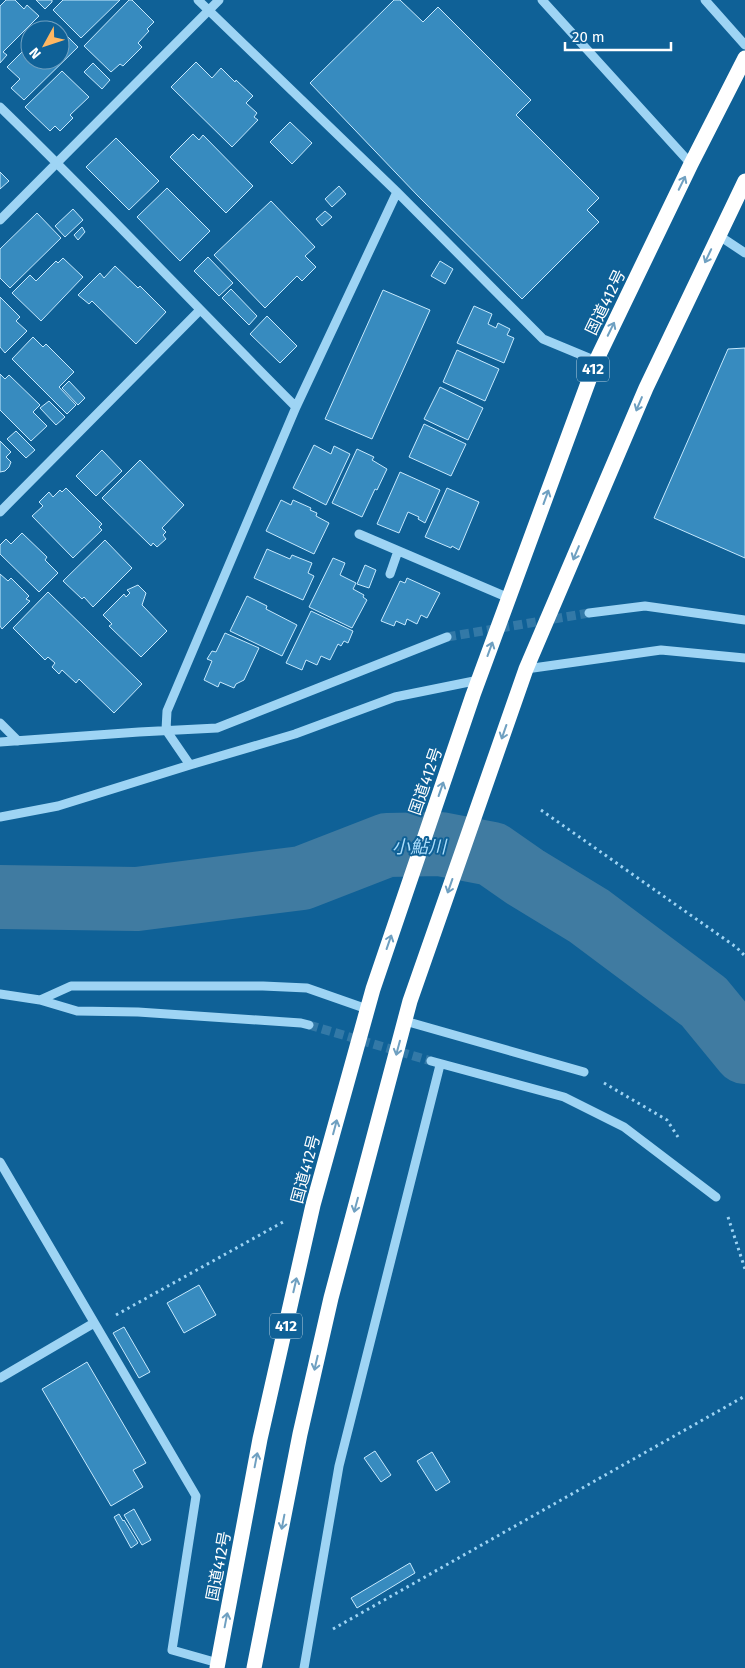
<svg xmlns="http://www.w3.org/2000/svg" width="745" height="1668" viewBox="0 0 745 1668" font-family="'Fira Sans','Noto Sans JP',sans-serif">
  <rect width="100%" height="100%" fill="#0f6197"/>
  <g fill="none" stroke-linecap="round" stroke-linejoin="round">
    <path stroke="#407ba1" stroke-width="64" d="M0 897 137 899 302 878 387 845 440 844 492 854 525 877 589 916 704 1002 745 1052"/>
  </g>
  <path fill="#378bbf" stroke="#c6e9fe" d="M6 0H15L24 9 27 5 39 16 3 52 7 55 0 63V6Z
    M36 0H52V2L45 9Z
    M63 0H120L81 38 53 10Z
    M129 0H132L154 22 147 29 149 31 138 43 142 47 123 66 120 64 111 72 84 46Z
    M394 0H400L423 22 438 7 531 100 516 115 599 198 587 210 599 222 522 299 418 196 310 83Z
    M53 22 78 47 24 100 11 88 20 79 7 67 30 44V60H60V30H44Z
    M196 62 212 78 221 68 235 82 236 80 253 96 246 103 257 113 254 117 258 120 232 147 171 87Z
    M93 63 110 80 102 89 84 72Z
    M62 71 89 97 70 115 73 118 60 131 55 126 50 131 25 107Z
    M290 122 312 143 292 164 270 142Z
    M193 134 199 140 203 135 253 186 226 213 170 157Z
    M116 138 159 181 129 210 86 167Z
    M0 172 9 181 0 189Z
    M339 186 346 194 332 207 325 199Z
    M167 188 210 231 180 261 137 217Z
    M271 201 315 247 305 256 316 267 302 281 297 276 265 308 214 255Z
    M73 209 83 220 65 237 55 226Z
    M325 211 332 217 322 226 316 219Z
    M37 213 61 238 10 288 0 278V249Z
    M82 227 85 232 78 240 74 235Z
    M208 257 233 283 219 296 194 271Z
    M63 258 83 277 41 321 12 293 30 275 36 281 56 261 58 263Z
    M440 261 453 269 445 284 431 276Z
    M115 266 138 288 140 286 166 312 136 344 92 301 89 304 78 295 100 273 104 278Z
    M231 289 257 316 249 325 222 298Z
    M383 290 430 310 372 439 325 419Z
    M0 297 20 317 16 321 27 331 5 353 0 347Z
    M474 306 492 314 488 324 496 328 498 323 510 329 507 335 514 338 504 363 457 343Z
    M267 316 297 346 280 363 250 334Z
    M33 337 43 347 46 344 74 372 59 387 76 405 67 414 12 359Z
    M745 348V558L654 518 728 349Z
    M457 350 499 369 485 401 443 382Z
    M0 374 5 379 9 375 40 405 33 412 47 426 31 441 0 410Z
    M69 381 85 398 78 405 62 388Z
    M440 387 483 408 468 440 424 419Z
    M49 401 65 417 56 425 40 408Z
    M424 424 466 444 451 476 409 457Z
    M16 431 35 450 26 458 7 439Z
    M0 441 11 452 6 457 11 462 9 467 5 471 0 472Z
    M314 445 331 454 334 446 350 454 326 505 293 488Z
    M357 449 374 457 372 460 387 469 377 490 375 489 362 517 332 503Z
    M102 450 122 471 96 496 76 476Z
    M140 460 184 505 162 528 166 532 163 535 166 539 157 547 153 543 151 546 102 498Z
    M400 472 440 490 425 523 418 519 419 517 408 512 399 533 377 524Z
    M66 488 102 524 99 527 102 530 73 558 32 516 43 506 39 502 49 492 53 497 60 490 62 492Z
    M447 488 479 502 459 550 452 546 451 548 425 537Z
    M281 500 291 505 293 500 311 508 310 510 317 513 316 516 329 523 314 554 266 531Z
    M22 533 47 557 45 560 58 573 39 592 0 554V545L6 539 11 544Z
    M105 540 132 568 93 607 84 597 82 599 63 581Z
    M267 549 290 559 292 555 312 563 308 573 314 576 303 600 254 578Z
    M333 558 345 563 340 575 356 583 353 589 364 595 363 597 367 600 352 628 309 607Z
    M365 565 376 570 369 588 357 584Z
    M0 574 8 581 11 578 29 596 26 599 30 601 2 629 0 626Z
    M407 578 440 593 427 618 421 615 417 624 407 619 405 625 396 621 394 626 381 621 400 581 405 583Z
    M138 585 146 593 142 605 167 631 141 657 109 626 112 624 103 615 124 594 126 597 130 593 127 590Z
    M48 592 142 684 114 713 79 679 76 683 62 670 59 674 52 667 55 663 48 657 45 660 13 628Z
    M247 596 267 606 266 609 297 625 282 656 230 631Z
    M311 611 353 631 348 643 344 641 341 646 338 644 330 660 321 656 317 665 306 660 302 670 286 663Z
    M225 633 259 648 244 680 236 684 234 688 220 682 218 687 204 680 212 661 207 659 212 651 216 652Z
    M199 1285 216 1315 184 1333 167 1303Z
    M124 1327 150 1372 139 1378 113 1333Z
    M87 1362 146 1463 133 1470 143 1487 111 1506 42 1389Z
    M375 1451 391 1475 381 1482 364 1458Z
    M432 1452 450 1482 436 1491 417 1461Z
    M134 1509 151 1540 142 1545 124 1515Z
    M119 1514 123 1521 124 1520 138 1543 131 1548 114 1517Z
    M410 1563 415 1573 357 1608 351 1598Z"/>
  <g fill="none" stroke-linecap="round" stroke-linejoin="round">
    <path stroke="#3379a7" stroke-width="9" stroke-dasharray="9 4.5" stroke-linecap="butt" d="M447 637 589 613
      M309 1025 431 1061"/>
    <path stroke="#9ed4f4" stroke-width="3" stroke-dasharray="2.5 4" stroke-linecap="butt" d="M541 810 736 947 745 956
      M604 1083 667 1120 678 1137
      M728 1217 745 1269
      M116 1315 283 1222
      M333 1629 745 1396"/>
    <path stroke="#9ed4f4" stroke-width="9" d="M198 0 397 192 543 339 596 361
      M542 0 691 164
      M705 0 745 45
      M0 107C101 205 197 308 296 407
      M397 192 296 407 167 711 166 730 190 765 295 734 395 697 479 680
      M0 220 219 0
      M718 235 745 253
      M0 512 200 310
      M359 534 509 598
      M390 574 398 551
      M589 613 645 606 745 620
      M526 669 661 650 745 658
      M0 723 18 741
      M0 742 139 732 217 728 447 637
      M0 817 58 806 190 765
      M0 994 40 1000 71 986H263L307 988 367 1009
      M40 1000 77 1011 138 1012 301 1023 309 1025
      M405 1021 584 1072
      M431 1061 564 1097 624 1127 716 1197
      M0 1162 196 1496 172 1650 218 1663
      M0 1378 94 1323
      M304 1668 339 1466 440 1065"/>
    <path stroke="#fff" stroke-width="15" d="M217 1668 260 1439 313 1205 373 989 473 695 596 361 691 164 745 58
      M254 1668 300 1434 331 1298 410 1001 526 669 646 388 745 181"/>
  </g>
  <defs><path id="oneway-shaft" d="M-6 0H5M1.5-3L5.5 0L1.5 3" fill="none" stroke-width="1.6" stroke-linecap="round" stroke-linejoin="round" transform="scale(1.25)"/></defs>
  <g stroke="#6fa0c1">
    <use href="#oneway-shaft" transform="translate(682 183) rotate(-64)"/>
    <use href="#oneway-shaft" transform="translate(708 256) rotate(115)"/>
    <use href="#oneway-shaft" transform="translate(611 329) rotate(-64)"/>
    <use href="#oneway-shaft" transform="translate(639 404) rotate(113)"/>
    <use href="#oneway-shaft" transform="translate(546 497) rotate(-70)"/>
    <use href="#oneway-shaft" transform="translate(576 553) rotate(113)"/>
    <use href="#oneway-shaft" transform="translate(490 649) rotate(-70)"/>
    <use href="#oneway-shaft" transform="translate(504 732) rotate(109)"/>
    <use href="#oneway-shaft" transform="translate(441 789) rotate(-71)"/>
    <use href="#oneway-shaft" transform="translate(450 886) rotate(109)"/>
    <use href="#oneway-shaft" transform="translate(389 942) rotate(-71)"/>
    <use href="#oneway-shaft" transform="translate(398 1048) rotate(105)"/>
    <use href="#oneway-shaft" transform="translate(335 1127) rotate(-75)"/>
    <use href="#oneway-shaft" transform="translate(356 1205) rotate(105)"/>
    <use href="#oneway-shaft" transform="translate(295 1285) rotate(-77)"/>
    <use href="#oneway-shaft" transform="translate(316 1363) rotate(103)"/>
    <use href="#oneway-shaft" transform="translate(256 1460) rotate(-79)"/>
    <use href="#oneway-shaft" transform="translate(283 1522) rotate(101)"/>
    <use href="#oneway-shaft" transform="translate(226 1620) rotate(-79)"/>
  </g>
  <g text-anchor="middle" stroke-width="4" stroke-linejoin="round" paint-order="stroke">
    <g fill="#0f6197" stroke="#b7d0e0" stroke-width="1">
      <rect x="577" y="356.5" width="32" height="25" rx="4"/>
      <rect x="270" y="1313.5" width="32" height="25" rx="4"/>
    </g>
    <g font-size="15" font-weight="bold" fill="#fff">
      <text x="593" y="374">412</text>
      <text x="286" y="1331">412</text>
    </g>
    <g font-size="16" fill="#fff" stroke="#0f6197">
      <text transform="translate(605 302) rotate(-64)" y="6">国道412号</text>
      <text transform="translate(425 781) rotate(-71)" y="6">国道412号</text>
      <text transform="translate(305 1169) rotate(-75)" y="6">国道412号</text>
      <text transform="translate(218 1566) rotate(-79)" y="6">国道412号</text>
    </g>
    <g font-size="18" font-style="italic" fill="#aaddfb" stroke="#0f6197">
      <text x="419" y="853">小鮎川</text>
    </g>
  </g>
  <g transform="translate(45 45) rotate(230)"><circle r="24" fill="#0f6197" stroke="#6fa0c1"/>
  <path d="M0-4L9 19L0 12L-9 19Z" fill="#ffb762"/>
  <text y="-8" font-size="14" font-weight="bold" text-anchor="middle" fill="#ffffff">N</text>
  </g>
  <path d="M565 42v8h106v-8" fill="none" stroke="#ffffff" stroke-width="2.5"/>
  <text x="572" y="42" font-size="15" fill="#ffffff" stroke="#0f6197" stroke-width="4" paint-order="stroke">20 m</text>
</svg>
